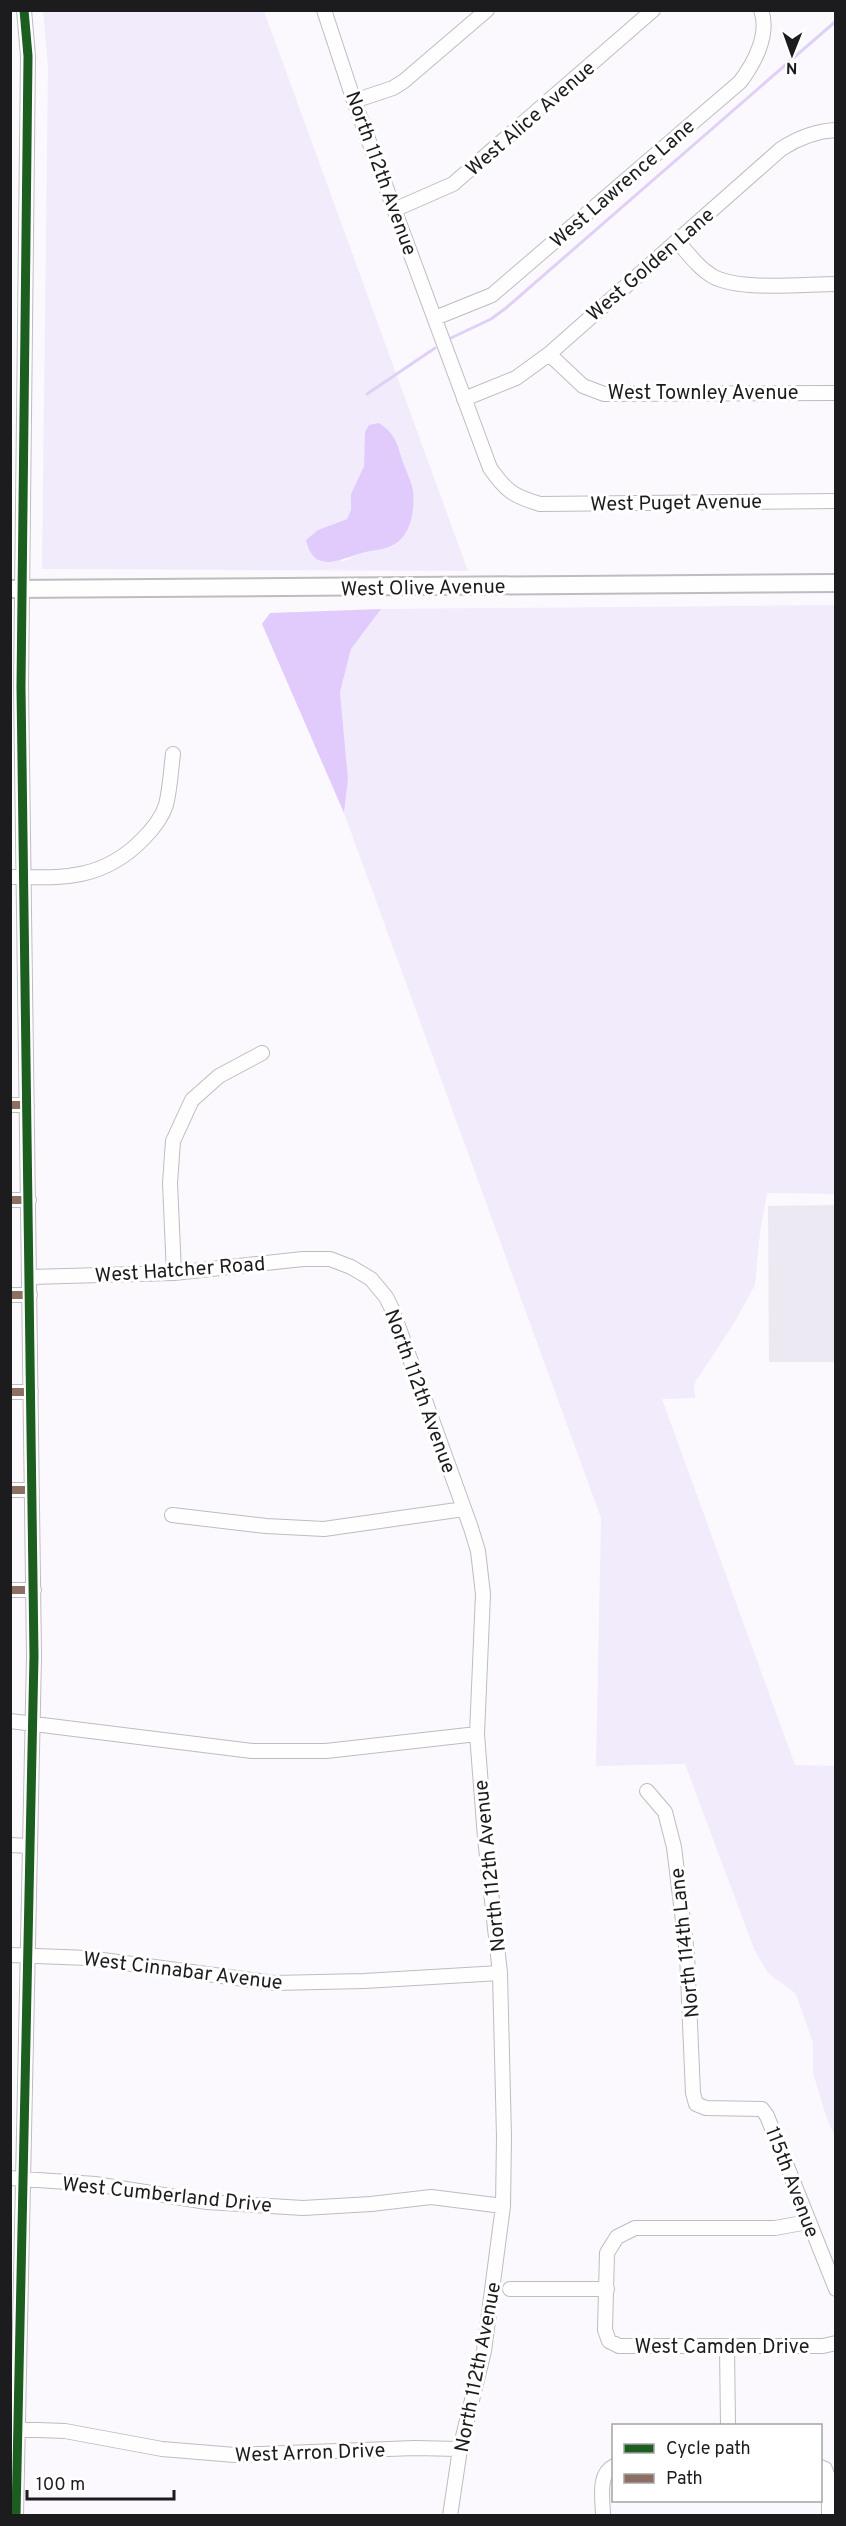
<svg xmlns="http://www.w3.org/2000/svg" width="846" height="2526" viewBox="0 0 846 2526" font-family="Overpass,sans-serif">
  <rect width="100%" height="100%" fill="#fbf9fd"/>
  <path fill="#ede9f3" d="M835 1205V1362H769L768 1206Z"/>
  <path fill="#f2ebfb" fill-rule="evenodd" d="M43 11H264L468 571 42 569 48 66ZM365 450 394 545 359 554 342 562 318 530 347 519 351 510V494L364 466Z
    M835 605V1194L767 1193 760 1232 755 1285 734 1323 694 1384 695 1398 662 1399 795 1765 835 1766V2137L826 2116 813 2073V2043L796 1994 768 1973 754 1949 685 1764 596 1766 601 1518 344 813 348 779 340 692 351 649 381 609Z"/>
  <path fill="#e1cbfd" d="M379 423C397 435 397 445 404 465 407 473 412 483 413 491 415 510 411 536 393 545 384 550 372 550 362 553 340 559 314 575 306 540L318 530 347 519 351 510V494L364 466 365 432 369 425Z
    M381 609 351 649 340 692 348 779 344 813 262 624 270 613Z"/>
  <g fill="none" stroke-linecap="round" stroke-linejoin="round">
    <path stroke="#e0d0f7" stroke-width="3" d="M451 338 491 319 506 308 836 21
      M367 394 435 348"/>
    <g stroke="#bebcbf" stroke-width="16">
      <path id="minor" d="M324 10 354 101 490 468C506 491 513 496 540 504L836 501
        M354 101 393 88 404 81 487 10
        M396 209 453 184 653 10
        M677 241C688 253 699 269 714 277 741 291 804 284 836 284
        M435 318 492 295 740 82C754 64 770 34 761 10
        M549 354 583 386 604 394 836 393
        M464 399 516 378 549 354 781 149C798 138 815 131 836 130
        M10 877C64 878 103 880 143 839 152 830 162 817 166 805 170 789 171 770 173 754
        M10 1105H27
        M10 1200H29
        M174 1273 170 1183 173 1141 192 1100 219 1076 262 1053
        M30 1277 174 1273 303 1259H330L351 1267 371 1279 386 1297 392 1309 471 1528 478 1551 483 1594 477 1734 485 1838 500 1973 504 2137 503 2206 484 2351 460 2449 450 2516
        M10 1295H30
        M10 1392H31
        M10 1490H32
        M172 1515 266 1526 324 1529 464 1509
        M10 1590H34
        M10 1721 252 1751H326L477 1734
        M647 1791 665 1812 674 1847 687 1954 693 2093 696 2104 706 2108 762 2109 767 2116 836 2289
        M10 1845 29 1846
        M10 1955 88 1958 274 1983 364 1981 500 1973
        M10 2178 95 2184 207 2202 303 2208 371 2204 431 2197 503 2206
        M808 2222 775 2228H635L617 2237 607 2253 605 2330 609 2341 619 2346H823L836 2343
        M510 2289H607
        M727 2346 728 2426
        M10 2429 65 2431 162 2449 235 2455 414 2448 460 2449
        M820 2467 825 2469 829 2480V2516
        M16 2516 34 1656 21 687 28 56 24 10
        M603 2516C603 2500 597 2474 614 2466"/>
    </g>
    <g stroke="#bebcbf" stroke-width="20">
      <path id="major" d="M10 589 836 583"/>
    </g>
    <use href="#minor" stroke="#fefeff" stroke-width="14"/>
    <use href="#major" stroke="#fefeff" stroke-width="16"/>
    <path stroke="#8d6e63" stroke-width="8" stroke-dasharray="15 8" stroke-linecap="butt" d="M10 1105H27
      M10 1200H29
      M10 1295H30
      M10 1392H31
      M10 1490H32
      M10 1590H34"/>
    <g stroke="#fff" stroke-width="13">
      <path id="cycleway" d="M16 2516 34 1656 21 687 28 56 24 10"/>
    </g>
    <use href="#cycleway" stroke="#1b5e20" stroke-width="9"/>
  </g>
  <g text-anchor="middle" stroke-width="6" stroke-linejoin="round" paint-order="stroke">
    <g font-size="20" fill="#1c1b1e" stroke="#fff">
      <text transform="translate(530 118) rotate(-41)" y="7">West Alice Avenue</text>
      <text transform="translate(382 173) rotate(70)" y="7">North 112th Avenue</text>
      <text transform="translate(622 183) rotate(-41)" y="7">West Lawrence Lane</text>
      <text transform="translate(650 264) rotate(-41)" y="7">West Golden Lane</text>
      <text x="703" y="399">West Townley Avenue</text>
      <text transform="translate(676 502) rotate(-1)" y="7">West Puget Avenue</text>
      <text transform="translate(423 587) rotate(-1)" y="7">West Olive Avenue</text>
      <text transform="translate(180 1269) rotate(-4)" y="7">West Hatcher Road</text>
      <text transform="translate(421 1391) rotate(70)" y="7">North 112th Avenue</text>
      <text transform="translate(489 1866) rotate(-96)" y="7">North 112th Avenue</text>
      <text transform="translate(684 1943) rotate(-96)" y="7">North 114th Lane</text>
      <text transform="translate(183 1970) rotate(7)" y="7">West Cinnabar Avenue</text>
      <text transform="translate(793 2182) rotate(69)" y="7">115th Avenue</text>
      <text transform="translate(167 2194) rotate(6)" y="7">West Cumberland Drive</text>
      <text x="722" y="2353">West Camden Drive</text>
      <text transform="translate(477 2367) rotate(-79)" y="7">North 112th Avenue</text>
      <text transform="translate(310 2452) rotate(-2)" y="7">West Arron Drive</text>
    </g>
  </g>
  <rect width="846" height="2526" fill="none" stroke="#1c1b1e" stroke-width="24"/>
  <rect x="612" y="2424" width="210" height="78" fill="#ffffff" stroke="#a4a4a5" stroke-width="1.5"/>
  <rect x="624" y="2444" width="30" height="9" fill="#1b5e20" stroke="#a4a4a5" stroke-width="1.5"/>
  <text x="666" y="2454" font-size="18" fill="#1c1b1e">Cycle path</text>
  <rect x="624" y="2474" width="30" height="9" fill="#8d6e63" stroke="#a4a4a5" stroke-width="1.5"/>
  <text x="666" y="2484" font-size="18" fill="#1c1b1e">Path</text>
  <g transform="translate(792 54) rotate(181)" stroke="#ffffff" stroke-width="4.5" paint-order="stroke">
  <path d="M0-4.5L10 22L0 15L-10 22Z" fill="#1c1b1e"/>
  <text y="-9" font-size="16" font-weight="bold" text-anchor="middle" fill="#1c1b1e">N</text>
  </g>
  <path d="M27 2490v9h147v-9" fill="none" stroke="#1c1b1e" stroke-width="3"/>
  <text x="36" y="2490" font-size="18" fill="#1c1b1e" stroke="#ffffff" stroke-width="4.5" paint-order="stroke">100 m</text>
</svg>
